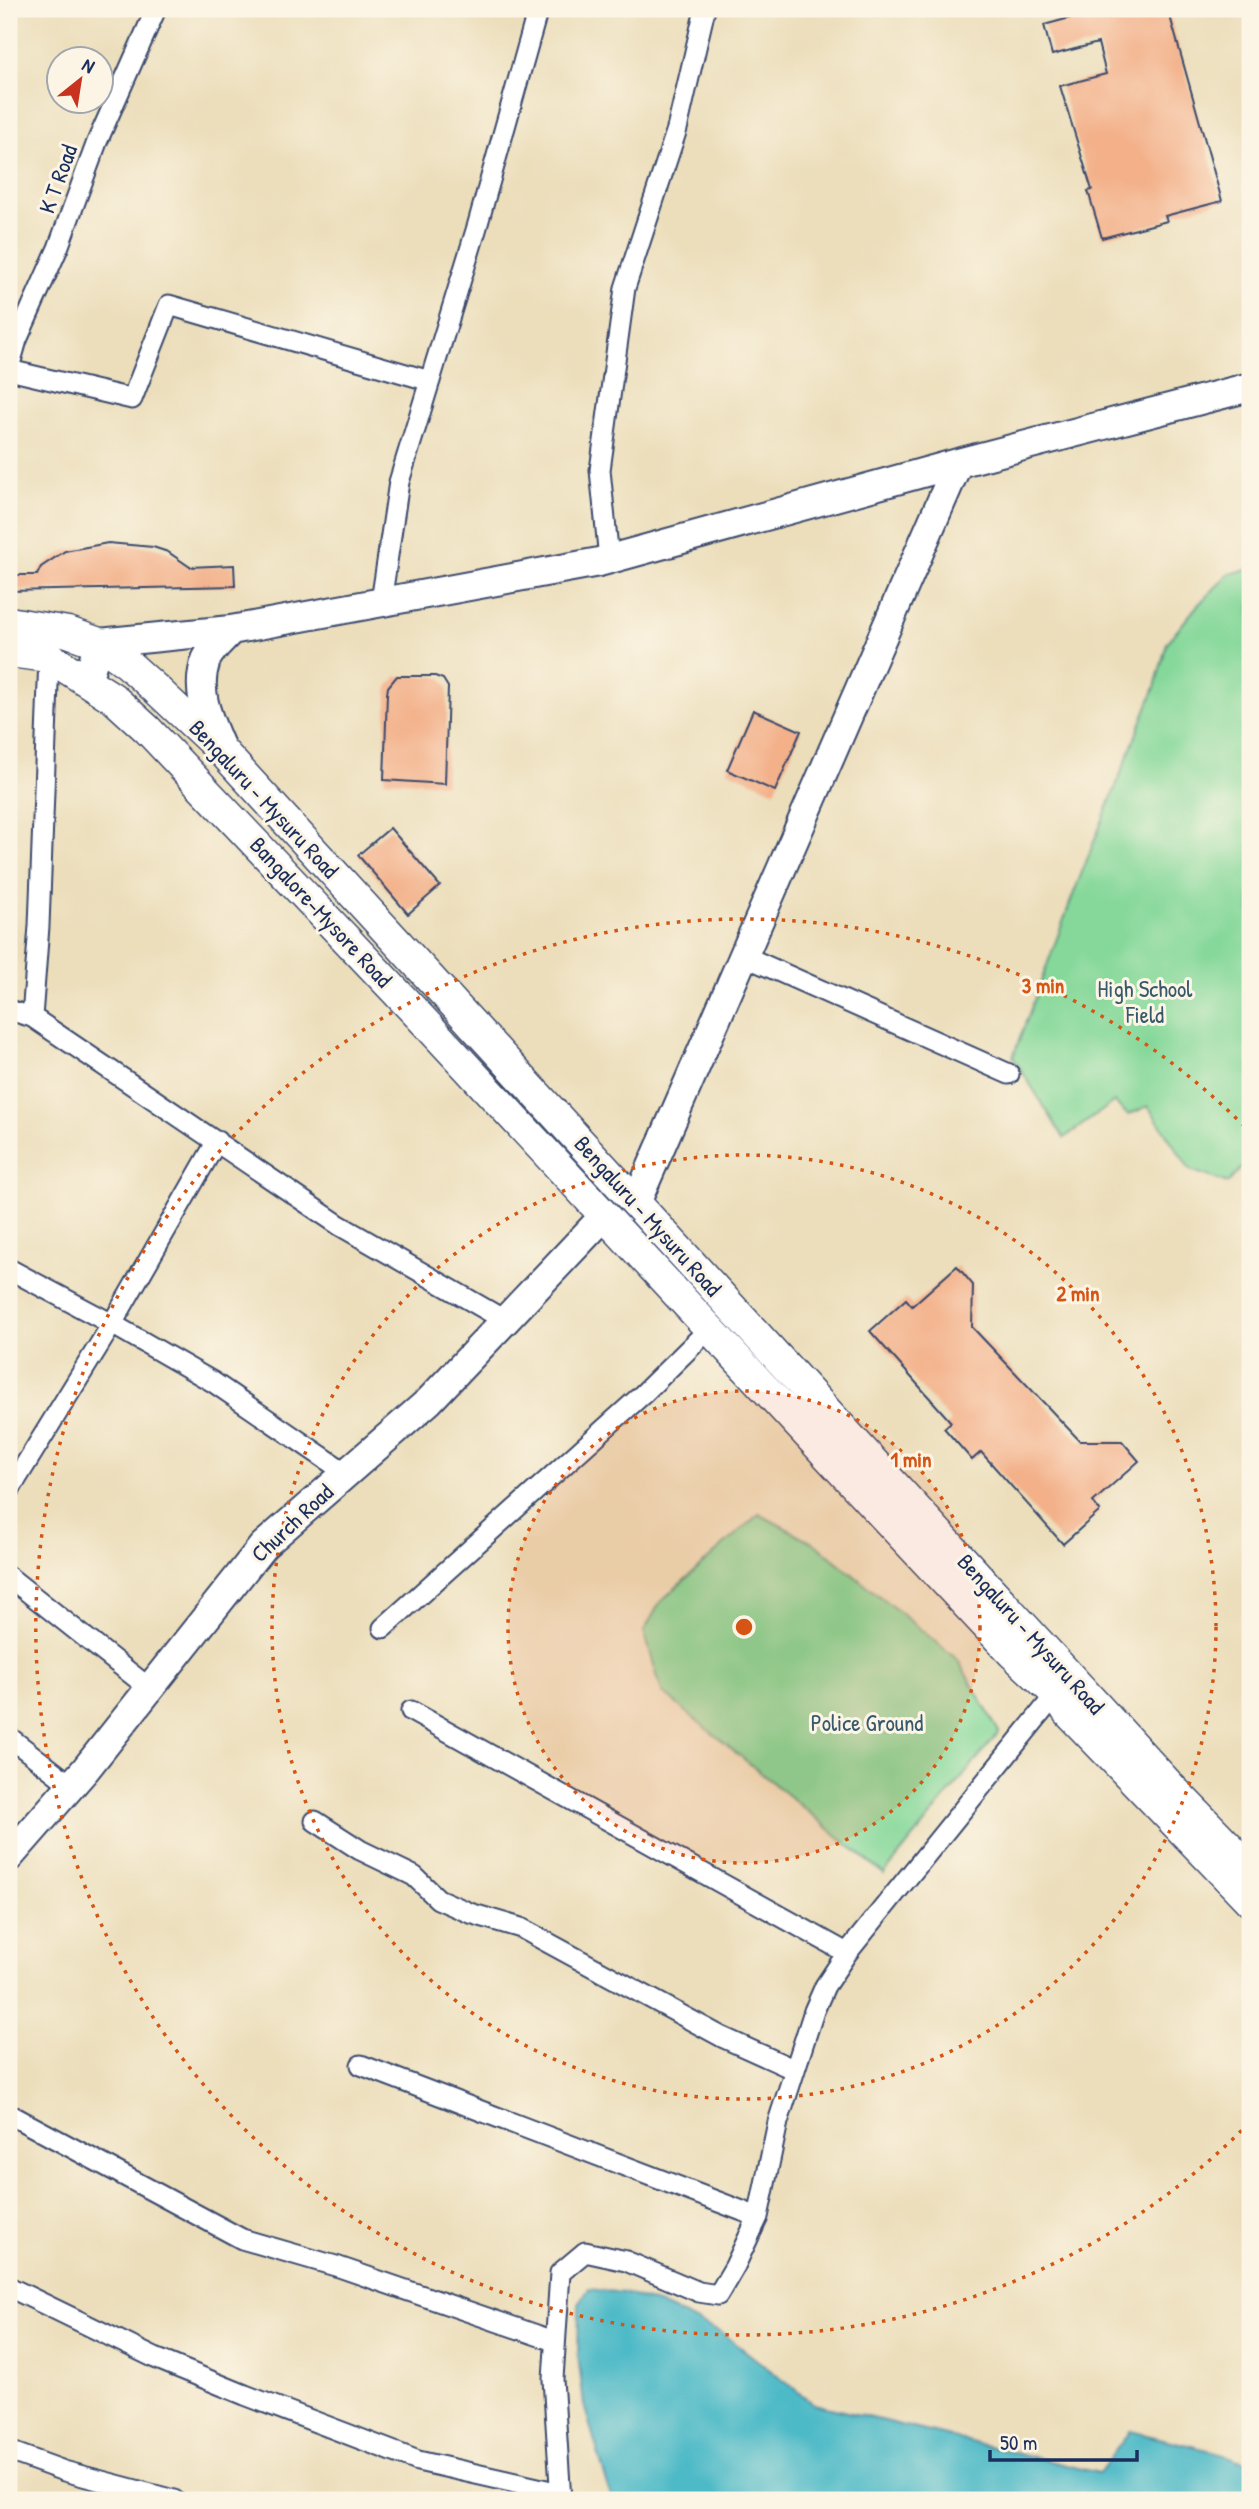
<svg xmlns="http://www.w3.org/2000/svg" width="1259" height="2509" viewBox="0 0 1259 2509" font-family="'Patrick Hand',sans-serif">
  <rect width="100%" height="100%" fill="#fcf5e5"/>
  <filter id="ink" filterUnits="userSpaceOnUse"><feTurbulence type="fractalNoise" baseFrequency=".0143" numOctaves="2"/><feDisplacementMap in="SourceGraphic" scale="14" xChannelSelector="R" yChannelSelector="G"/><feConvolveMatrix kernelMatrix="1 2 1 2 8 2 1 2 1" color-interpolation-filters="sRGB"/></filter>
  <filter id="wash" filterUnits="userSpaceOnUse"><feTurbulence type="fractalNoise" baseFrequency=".00686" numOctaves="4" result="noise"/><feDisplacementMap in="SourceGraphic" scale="28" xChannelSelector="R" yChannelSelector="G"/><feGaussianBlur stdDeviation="1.57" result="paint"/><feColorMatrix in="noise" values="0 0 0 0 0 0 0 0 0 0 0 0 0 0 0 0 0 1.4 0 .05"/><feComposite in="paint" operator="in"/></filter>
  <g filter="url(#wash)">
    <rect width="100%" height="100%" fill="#ecdebb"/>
    <path fill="#85d89a" stroke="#50847c" stroke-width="2" d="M1250 569V1158L1228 1183 1190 1170 1148 1106 1128 1115 1114 1102 1064 1138 1013 1057 1073 895 1155 687 1167 643 1197 606 1229 574Z
      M759 1514 814 1543 958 1660 999 1732 884 1874 662 1692 644 1631 661 1601Z"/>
    <path fill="#4dbac7" stroke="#347492" stroke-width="2" d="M589 2289 624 2293 660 2305 722 2333 814 2404 1099 2473 1130 2431 1212 2451 1250 2464V2500H612L584 2405 578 2355 579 2303Z"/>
    <g id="blocks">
      <path fill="#f3b089" d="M1103 9 1106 18 1142 9H1168L1222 201 1165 216 1167 221 1102 238 1088 191 1092 190 1060 86 1106 74 1098 43 1052 55 1044 25Z
        M108 543 153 547 168 552 190 567 234 565 235 586 9 591V575H37L41 567 65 551Z
        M397 676H435L443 679 448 687 445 784 384 780 387 694 388 687Z
        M753 710 801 731 775 791 727 770Z
        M390 828 440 886 408 914 358 855Z
        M957 1266 973 1285 972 1327 1080 1441H1122L1139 1461 1093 1502 1100 1511 1063 1544 981 1452 972 1460 944 1428 951 1422 870 1331 906 1299 912 1306Z"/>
    </g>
  </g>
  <g filter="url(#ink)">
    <use href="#blocks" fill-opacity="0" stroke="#3a496c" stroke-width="2"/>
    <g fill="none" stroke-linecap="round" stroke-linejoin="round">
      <g stroke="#3a496c" stroke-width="23">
        <path id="street" d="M9 368 17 340 58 248 97 142 156 9
          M9 370 132 399 169 305 430 381
          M609 559 600 470 625 288 677 129 705 9
          M381 602 399 482 477 227 538 9
          M744 956 1009 1074
          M9 1010 32 1017 339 1225 506 1321
          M32 1017 39 926 49 657
          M9 1269 112 1324 213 1382 346 1473
          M9 1491 112 1324 217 1141
          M9 1577 149 1688
          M383 1628 643 1394 709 1329
          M411 1711 847 1953
          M9 1737 71 1785
          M315 1821 360 1850 414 1876 438 1899 470 1913 521 1928 722 2037 795 2070
          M361 2065 758 2217
          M9 2114 242 2239 339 2267 554 2341
          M9 2287 155 2358 245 2395 418 2461 560 2493
          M9 2451 64 2471 174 2500
          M561 2500 553 2379 560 2273 585 2252 626 2261 699 2292 718 2295 735 2266 758 2217 778 2122 814 2011 825 1986 847 1953 1056 1694"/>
      </g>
      <g stroke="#3a496c" stroke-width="32">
        <path id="secondary" d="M87 680 99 643 231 630 599 562 958 463 1250 387
          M222 751C210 722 194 693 206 660 210 650 223 639 231 630
          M636 1203 958 463
          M9 1857 85 1770 263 1546 429 1401 604 1216"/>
      </g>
      <g stroke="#3a496c" stroke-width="33">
        <path id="primary" d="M9 622 68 632 99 643 128 664 159 692 222 751 1171 1787 1250 1868
          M9 652 49 657 113 698 147 729 421 1018 875 1507 1012 1653 1056 1694 1067 1711 1250 1901"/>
      </g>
      <use href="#street" stroke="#fff" stroke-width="19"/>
      <use href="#secondary" stroke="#fff" stroke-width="28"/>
      <use href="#primary" stroke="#fff" stroke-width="30"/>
    </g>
  </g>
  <circle cx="744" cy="1627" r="236" fill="#d45514" fill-opacity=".12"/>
  <g fill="none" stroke="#d45514" stroke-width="3.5" stroke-dasharray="3.5 7">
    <circle cx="744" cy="1627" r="236"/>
    <circle cx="744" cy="1627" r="472"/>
    <path d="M1249 2123A708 708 0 1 1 1249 1131"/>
  </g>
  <g text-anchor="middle" stroke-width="6" stroke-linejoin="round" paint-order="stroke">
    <g font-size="23" fill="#1b2f5e" stroke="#fcf5e5">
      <text transform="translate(58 179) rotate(-70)" y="8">K T Road</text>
      <text transform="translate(264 799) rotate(47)" y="8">Bengaluru - Mysuru Road</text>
      <text transform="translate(321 912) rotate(47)" y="8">Bangalore-Mysore Road</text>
      <text transform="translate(648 1216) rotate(48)" y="8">Bengaluru - Mysuru Road</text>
      <text transform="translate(292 1523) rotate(-43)" y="8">Church Road</text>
      <text transform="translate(1031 1634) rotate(48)" y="8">Bengaluru - Mysuru Road</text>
    </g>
    <g font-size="23" fill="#36596d" stroke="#fcf5e5">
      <text x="1145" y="997">High School<tspan x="1145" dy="26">Field</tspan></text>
      <text x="867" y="1731">Police Ground</text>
    </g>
  </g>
  <circle cx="744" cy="1627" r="10" fill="#d45514" stroke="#fcf5e5" stroke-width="3.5"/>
  <g font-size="21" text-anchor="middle" font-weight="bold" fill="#d45514" stroke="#fcf5e5" stroke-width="6" stroke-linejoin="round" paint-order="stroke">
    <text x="1043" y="993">3 min</text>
    <text x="1078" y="1301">2 min</text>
    <text x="911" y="1467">1 min</text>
  </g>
  <rect width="1259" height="2509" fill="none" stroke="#fcf5e5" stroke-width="35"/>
  <g transform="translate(80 80) rotate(30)"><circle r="33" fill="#fcf5e5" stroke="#a2a6af" stroke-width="2"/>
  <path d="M0-5L12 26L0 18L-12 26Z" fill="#c8321e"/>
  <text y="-10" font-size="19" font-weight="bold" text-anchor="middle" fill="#1b2f5e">N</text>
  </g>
  <path d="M990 2450v10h147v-10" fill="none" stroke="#1b2f5e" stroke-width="3.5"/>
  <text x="1000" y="2450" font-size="21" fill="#1b2f5e" stroke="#fcf5e5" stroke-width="5" paint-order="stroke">50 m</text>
</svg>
